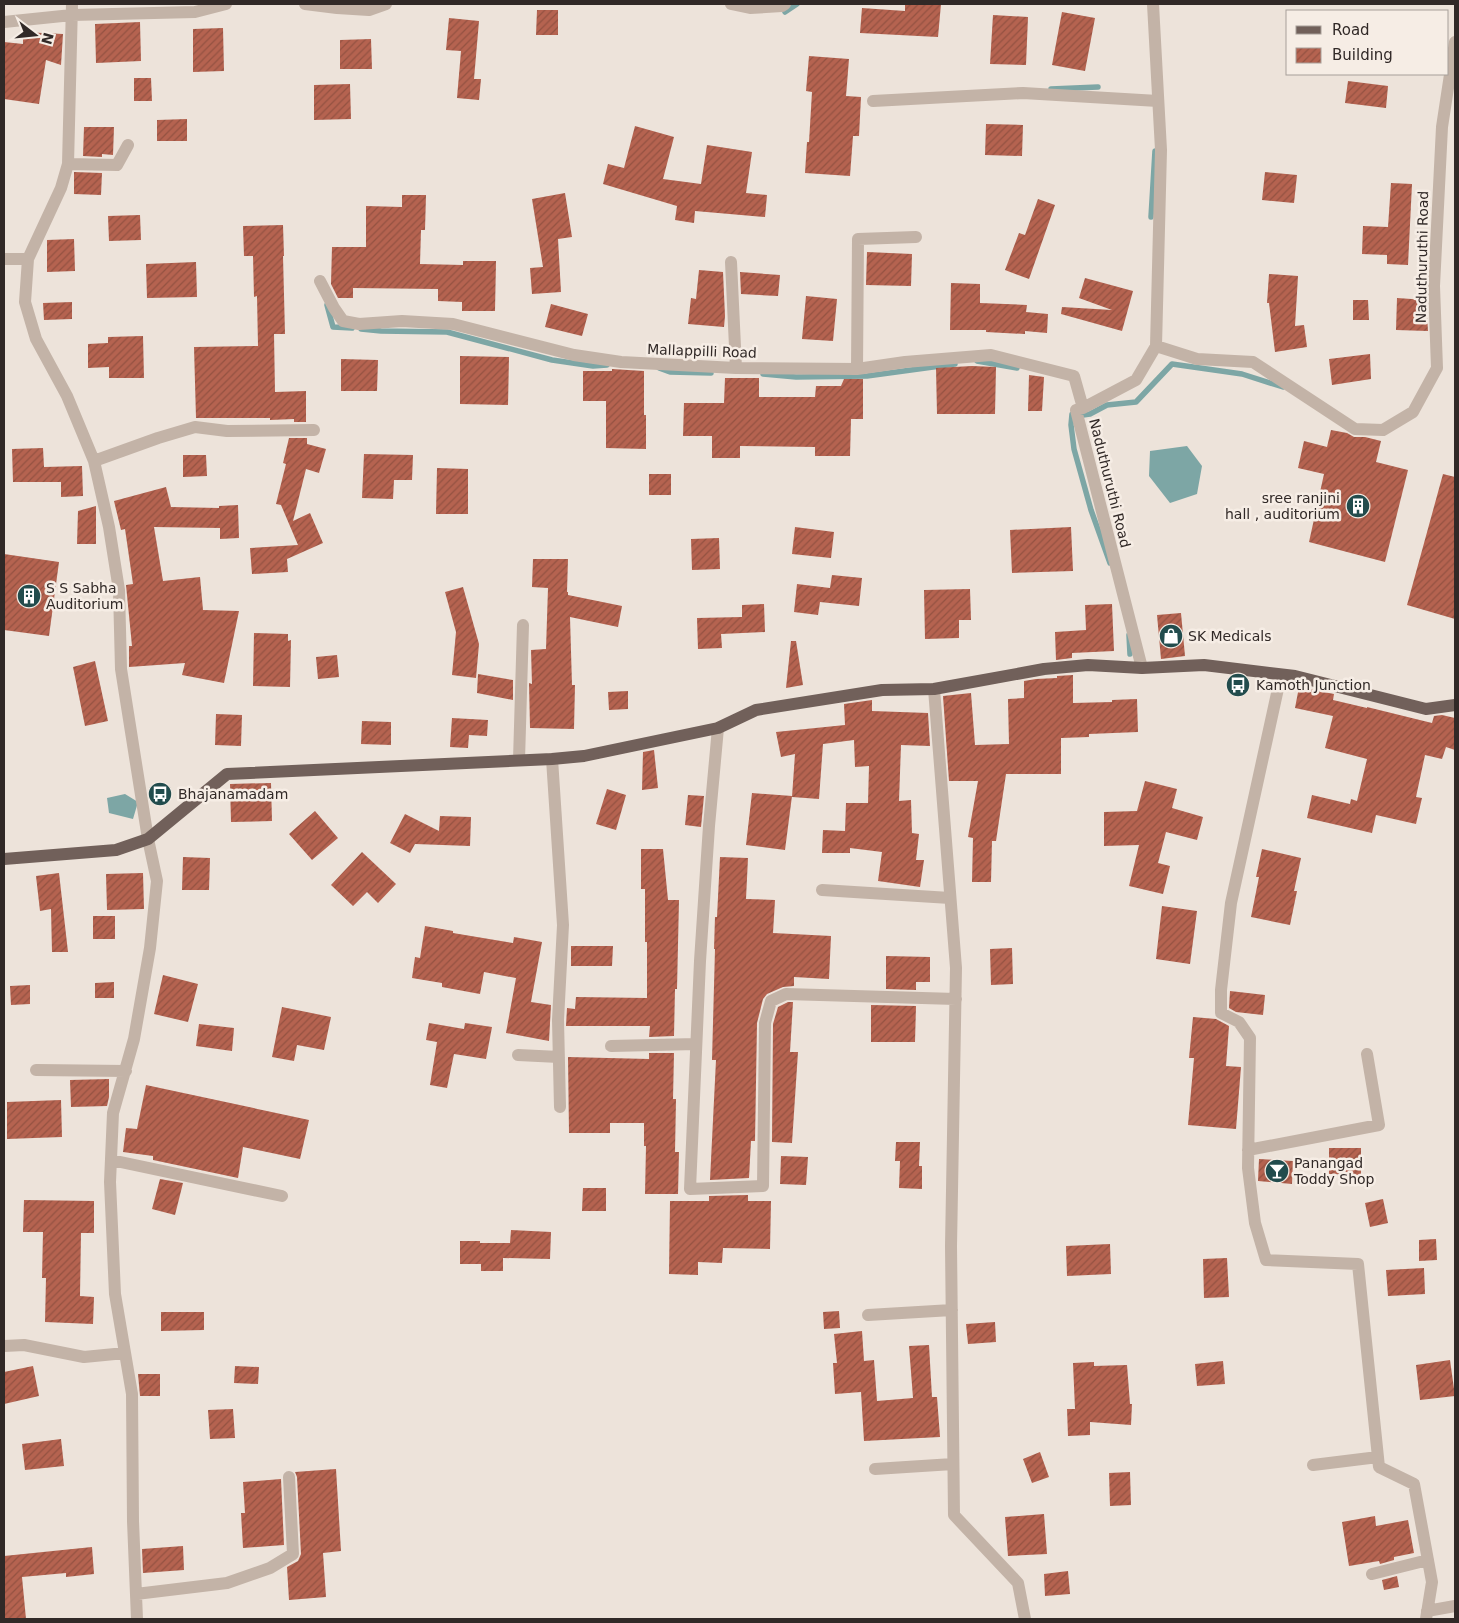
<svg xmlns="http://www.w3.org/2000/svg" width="1459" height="1623" viewBox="0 0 1459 1623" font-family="'DejaVu Sans',sans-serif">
  <defs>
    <pattern id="building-hatch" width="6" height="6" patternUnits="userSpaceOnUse" patternTransform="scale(1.25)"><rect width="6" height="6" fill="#b56350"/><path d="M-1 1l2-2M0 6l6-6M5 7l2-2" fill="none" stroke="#945242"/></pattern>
  </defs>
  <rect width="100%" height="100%" fill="#ede3da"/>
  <path fill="#7da6a5" d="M1187 446 1202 466 1197 494 1170 503 1149 476 1150 451Z
    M125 794 138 802 133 819 109 813 107 798Z"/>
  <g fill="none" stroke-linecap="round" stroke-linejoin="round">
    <path stroke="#7da6a5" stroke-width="5.5" d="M785 12 797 4
      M1051 89 1098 87
      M1151 217 1155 151
      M327 305 333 327 352 328
      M361 329 381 331 447 332 552 360 593 366 607 365
      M977 361 1017 368
      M659 368 670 372 711 373
      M763 374 796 377 867 376 955 364
      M1072 414 1071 425 1074 449 1091 510 1110 563
      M1076 416 1090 414 1107 405 1136 402 1172 364 1242 374 1283 387
      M1129 635 1130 654"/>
  </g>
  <path fill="url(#building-hatch)" d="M905 4H941L938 37 860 33 862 8 905 11Z
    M537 10H558V35H536Z
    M1062 12 1095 18 1085 71 1052 65Z
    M993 15 1028 17 1026 65 990 64Z
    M449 18 479 21 474 79H481L479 100 457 98 461 51 446 50Z
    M140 22 141 61 96 63 95 24Z
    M223 28 224 71 193 72V29Z
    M23 32 63 34 61 65 46 60 39 104 4 99V42L23 44Z
    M371 39 372 69H340V40Z
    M809 56 849 59 846 96 861 97 859 136H853L850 176 805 173 807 142H809L812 92 806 91Z
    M134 78H151L152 101H134Z
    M1348 81 1388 86 1386 108 1345 103Z
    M350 84 351 119 314 120V85Z
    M187 119V141H157V120Z
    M986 124 1023 125 1022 156 985 155Z
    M635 126 674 137 663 179 701 184 707 145 752 152 746 193 767 195 765 217 695 211 694 223 675 220 677 206 603 184 608 164 624 168Z
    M84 127H114L113 155 102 154V157L83 156Z
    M74 172 102 173 101 195 74 194Z
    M1265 172 1297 175 1294 203 1262 200Z
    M1391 183 1412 184 1408 265 1387 264V255L1362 254 1363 226 1388 227Z
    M565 193 572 237 558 239 561 292 532 294 530 268 543 267 532 199Z
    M402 195H426L425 230H421L420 264 463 265V261H496L495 311H462V302L438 301V289L353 288V298H338L331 284 332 247H366V206L402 207Z
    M1038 199 1055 205 1029 279 1005 270 1019 233 1025 235Z
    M140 215 141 240 109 241 108 216Z
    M283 225 284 256H283L285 334H274L275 392 306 391V422H294V419L270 420V418H196L194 347 258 346 257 296 254 297 253 256H244L243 226Z
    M74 239 75 271 47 272V240Z
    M867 252 912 254 911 286 866 285Z
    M196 262 197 297 147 298 146 264Z
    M699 270 723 272 725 316 724 327 688 324 691 298 696 299Z
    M740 272 780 275 778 296 741 294Z
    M1269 274 1298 276 1295 326 1304 325 1307 347 1275 352 1269 303H1267Z
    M1085 278 1133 291 1122 331 1061 314 1062 307 1112 310 1079 298Z
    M951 283 980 284V303L1027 305 1026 312 1048 314 1047 333 1025 331V334L986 332V330H950Z
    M806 296 837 299 833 341 802 339Z
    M1397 298 1426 300 1428 331 1396 330Z
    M1353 300H1368L1369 320H1353Z
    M72 302V319L44 320 43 303Z
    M551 304 588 314 582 336 545 327Z
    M143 336 144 378H109V367L88 368V344L108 343V337Z
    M1370 354 1371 379 1332 385 1329 359Z
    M460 356 509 357 508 405 460 404Z
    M341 359 378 360 377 391H341Z
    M972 366 996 367 995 414H937L936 368Z
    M612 369 644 371V415H646V449L606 448V401H583V371H612Z
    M1029 375 1044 377 1042 411H1028Z
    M725 378H759V397H815L816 386H841L844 379H863V419H851L850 456H815V447L740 446V458H712V436H683L684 403H724Z
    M1331 430 1347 433 1354 437H1365L1381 441 1376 462 1408 470 1385 562 1309 542 1324 474 1298 468 1304 441 1327 447Z
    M289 438H307V444L326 449 319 473 306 469 293 521 310 513 323 543 287 559 288 572 252 574 250 548 298 545 281 505 276 504 286 464 283 463Z
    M43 448 44 467 82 466 83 496 61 497V482H13L12 449Z
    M364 454 413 455 412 480H394L393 499 362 498Z
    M183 455H206L207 476 183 477Z
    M437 468 468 469V514H436Z
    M649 474H671V495H649Z
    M1443 474 1455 477V619L1407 605Z
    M166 487 171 507 219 508V506L238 505 239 538 220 539V528L154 527 163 581 200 577 203 610 239 611 224 683 182 675 185 663 129 667V646H132L126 585 133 584 125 529 121 530 114 501Z
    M96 506V544H77L78 511Z
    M795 527 834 532 831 558 792 554Z
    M1071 527 1073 571 1012 573 1010 530Z
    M719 538 720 569 692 570 691 539Z
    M4 554 59 562 49 636 4 630Z
    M533 559H568L567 592H568V595L622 606 618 627 570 617 572 685H575L574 729 530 728 529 683 532 684 531 650 546 649 548 588 532 587Z
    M832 575 862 578 859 606 820 602 818 615 794 612 797 584 830 588Z
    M463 587 479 644 476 678 452 675 456 632 445 592Z
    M970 589 971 620H959V638L925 639 924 590Z
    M764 604 765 632 721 634 722 648 698 649 697 618 742 617V605Z
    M1112 604 1114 651 1072 653V658L1056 660 1055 632 1086 630 1085 605Z
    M1181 613 1185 656 1161 659 1157 615Z
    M254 633 288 634V641L291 640 290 687 253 686Z
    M791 641H796L803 685 786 688Z
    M337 655 339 677 318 679 316 657Z
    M95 661 108 721 85 726 73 667Z
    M478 674 513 680V700L477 693Z
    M1073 675V703L1112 702V700L1137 699 1138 732 1089 734V737L1061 738V774H1006L996 841H992L991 882H972L973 838 968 837 978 781H949L943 696 971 693 975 745 1009 744 1008 699 1024 698V681L1036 679 1057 678V676Z
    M1299 687 1334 694 1333 700 1367 708V707L1432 723 1434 716 1442 715 1455 718V750L1446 747 1442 759 1425 755 1416 797 1422 798 1416 824 1376 815 1372 833 1307 818 1312 795 1350 804 1351 799 1357 801 1367 759 1325 748 1333 716 1295 708Z
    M628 691V709L609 710 608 692Z
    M872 700V711L928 713 930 746 901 745 899 801 911 800 912 833 919 834 916 860H924L920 887 878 881 882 852 850 848V853H822L823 830 845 831 846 803H868L869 766 855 767 854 740 823 744 819 799 792 797 795 754 781 757 776 732 845 725 844 704Z
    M216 714 242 715 241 746 215 745Z
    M452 718 488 720 487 736 469 735 468 748 450 747Z
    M362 721 391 722V745L361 744Z
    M654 750 658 788 642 790 643 752Z
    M1145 781 1177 789 1172 808 1203 817 1197 840 1166 832 1158 863 1170 866 1163 894 1129 886 1139 845 1104 846V812L1137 811Z
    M271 783 272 821 231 822 230 784Z
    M607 789 626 795 616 830 596 824Z
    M752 793 792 796 785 850 746 845Z
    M688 795 704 796 701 827 685 825Z
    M315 811 338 838 312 860 289 834Z
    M405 814 439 831 440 816 471 817 470 846 415 844 410 853 390 843Z
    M641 849H663L668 900H679L677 989H675L674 1036 649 1037 650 1026H566L567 1008 575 1009 576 997 647 998V942H645V889H641Z
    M1262 849 1301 858 1294 891H1297L1290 925 1251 917 1259 877H1256Z
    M362 852 396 884 378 903 367 892 353 906 331 885Z
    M183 857 210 858 209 890H182Z
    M720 857 748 858 746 899 775 900 773 933 831 936 829 979 794 977V986L783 987 767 994 763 999 757 1023 755 1141H751L749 1178 710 1180 716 1060H712L715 949H714L715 917H717Z
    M59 873 68 952H52L51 909 40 911 36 876Z
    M143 873 144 909 107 910 106 874Z
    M1162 906 1197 911 1190 964 1156 959Z
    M93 916H115V939H93Z
    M425 926 453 931V933L513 943 514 937 542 942 531 1002 551 1005 549 1041 506 1033 516 978 484 972 480 994 442 987V983L412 978 415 957 420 958Z
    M571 946H613L612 966H571Z
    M1012 948 1013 984 991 985 990 949Z
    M886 956 930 957V982H916V990L886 989Z
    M163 975 198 984 188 1022 154 1014Z
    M114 982V998H95V983Z
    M30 985V1004L11 1005 10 986Z
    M1230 991 1265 995 1263 1015 1236 1012 1229 1008Z
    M788 1002H793L790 1052H798L792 1143 772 1142 773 1024 778 1007Z
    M871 1005 916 1006 915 1042H871Z
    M282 1007 331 1017 324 1050 297 1045 294 1061 272 1057Z
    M1193 1017 1216 1019 1229 1026 1226 1066 1241 1067 1236 1129 1188 1125 1194 1058H1189Z
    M429 1023 464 1029 465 1023 492 1027 486 1059 454 1054 447 1088 430 1085 437 1042 426 1040Z
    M199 1024 234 1028 232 1051 196 1046Z
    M649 1053H674L673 1099H676L675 1152H679L678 1194H645L646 1146H644V1123H610V1133H569L568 1057 649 1059Z
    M109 1079V1097L107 1106 71 1107 70 1080Z
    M146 1085 309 1120 300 1159 243 1147 238 1178 153 1160V1156L123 1152 126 1128 137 1129Z
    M61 1100 62 1137 7 1139V1102Z
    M896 1142H920L919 1166H922V1189L899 1188 900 1161H895Z
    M1329 1148H1361V1175L1329 1174Z
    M781 1156 808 1157 806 1185 780 1184Z
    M1259 1159 1293 1161 1292 1184 1258 1181Z
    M160 1179 183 1183 175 1215 152 1209Z
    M583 1188H606V1211H582Z
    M748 1195V1201H771L770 1249 723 1248 722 1263 698 1262V1275L669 1274 670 1201H709V1196Z
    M1383 1199 1388 1223 1370 1227 1365 1203Z
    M24 1200 94 1201V1233H81L80 1296 94 1297 93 1324 45 1322 46 1278H42L43 1232H23Z
    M511 1230 551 1232 550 1259 503 1258V1271H481V1264H460V1241H480V1243H510Z
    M1436 1239 1437 1260 1419 1261V1240Z
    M1110 1244 1111 1274 1067 1276 1066 1246Z
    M1227 1258 1229 1297 1204 1298 1203 1259Z
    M1424 1268 1425 1294 1388 1296 1386 1270Z
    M839 1311 840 1328 824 1329 823 1312Z
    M161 1312H204V1330L161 1331Z
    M995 1322 996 1342 968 1344 966 1324Z
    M862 1331 864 1361 874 1360 877 1401 913 1398 909 1346 929 1345 932 1397H937L940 1437 864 1441 861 1392 835 1394 833 1363H837L834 1334Z
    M1450 1360 1455 1396 1420 1400 1416 1365Z
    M1223 1361 1225 1384 1197 1386 1195 1364Z
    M1094 1362V1366L1127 1365 1130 1404H1132L1131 1425 1090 1422V1435L1068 1436 1067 1409H1075L1073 1363Z
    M33 1366 39 1396 4 1404V1372Z
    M235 1366 259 1367 258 1384 234 1383Z
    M138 1374H160V1396H140Z
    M233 1409 235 1438 210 1439 208 1410Z
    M61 1439 64 1466 25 1470 22 1444Z
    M1040 1452 1049 1477 1032 1483 1023 1459Z
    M336 1469 341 1551 323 1553 326 1597 289 1600 287 1567 298 1561 301 1554 297 1477 295 1472Z
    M1130 1472 1131 1505 1110 1506 1109 1473Z
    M281 1479 284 1545 243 1548 241 1513H245L243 1482Z
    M1044 1514 1047 1554 1008 1556 1005 1517Z
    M1375 1516 1376 1526 1408 1520 1414 1553 1394 1557V1560L1380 1564 1379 1561 1349 1566 1342 1522Z
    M183 1546 184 1570 143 1573 142 1549Z
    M92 1547 94 1574 66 1577V1573L22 1577 26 1619H4V1556Z
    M1068 1571 1070 1594 1045 1596 1044 1574Z
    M1397 1576 1399 1587 1384 1590 1382 1580Z"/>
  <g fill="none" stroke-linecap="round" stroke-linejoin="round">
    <path stroke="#c3b3a7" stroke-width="12" d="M72 4 68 164 61 188 28 259 25 302 36 339 67 396 94 461 109 527 119 590 121 669 148 839 157 881 150 948 134 1039 113 1113 110 1182 115 1294 132 1394 133 1521 137 1619
      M305 4 337 8 369 10 386 4
      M731 4 750 8 782 6 785 4
      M1153 4 1161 150 1156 346
      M4 22 72 15 195 12 226 4
      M873 101 1023 93 1158 101
      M68 164 117 165 128 145
      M4 259H28
      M731 262 736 368
      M320 281 334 308 343 321 359 324 402 321 453 324 574 355 621 362 736 368 857 369 905 362 991 355 1074 376 1083 408
      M857 369 858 239 916 237
      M94 461 158 438 195 427 227 431 314 430
      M1142 668 1076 410 1083 408 1136 380 1156 346 1197 359 1253 362 1355 429 1383 430 1413 412 1437 368 1434 286 1442 127 1455 42
      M1281 675 1231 903 1221 990V1013L1239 1022 1250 1038 1248 1168 1255 1223 1266 1260 1358 1264 1379 1467 1414 1484 1432 1582 1426 1619
      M934 689 956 968 951 1246 954 1515 1018 1583 1025 1619
      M718 728 709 826 700 961 690 1189 763 1186 765 1023 771 1001 786 994 956 999
      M552 759 563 925 558 1020 560 1107
      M519 760 523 625
      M822 890 950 898
      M611 1046 696 1044
      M518 1055 559 1057
      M36 1070 126 1071
      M1248 1150 1379 1125 1367 1054
      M111 1160 282 1196
      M868 1315 952 1310
      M4 1346 24 1345 84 1357 125 1353
      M1313 1465 1378 1457
      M875 1469 953 1464
      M1372 1574 1428 1560
      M136 1594 227 1583 270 1568 293 1554 289 1477
      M1427 1611 1455 1606"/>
    <path stroke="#71605a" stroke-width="12" d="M4 859 116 850 148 839 227 774 552 759 584 756 718 728 756 710 882 690 934 689 1044 669 1088 665 1142 668 1204 665 1295 676 1426 709 1455 705"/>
  </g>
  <defs>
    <g id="building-disc" transform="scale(1.25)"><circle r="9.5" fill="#224c4d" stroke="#f6ede5"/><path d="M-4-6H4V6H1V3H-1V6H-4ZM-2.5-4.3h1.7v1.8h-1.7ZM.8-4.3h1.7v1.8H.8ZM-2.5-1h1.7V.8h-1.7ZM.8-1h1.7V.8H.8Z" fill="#fff"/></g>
    <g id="shop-disc" transform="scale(1.25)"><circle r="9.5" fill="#224c4d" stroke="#f6ede5"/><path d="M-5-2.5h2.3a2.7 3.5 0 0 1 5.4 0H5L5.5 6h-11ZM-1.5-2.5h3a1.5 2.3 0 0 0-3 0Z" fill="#fff"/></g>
    <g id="bus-disc" transform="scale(1.25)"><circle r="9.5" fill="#224c4d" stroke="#f6ede5"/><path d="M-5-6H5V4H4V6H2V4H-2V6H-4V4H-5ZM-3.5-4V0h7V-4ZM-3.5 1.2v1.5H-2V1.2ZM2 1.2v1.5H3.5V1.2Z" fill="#fff"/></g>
    <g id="bar-disc" transform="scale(1.25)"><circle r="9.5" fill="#224c4d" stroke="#f6ede5"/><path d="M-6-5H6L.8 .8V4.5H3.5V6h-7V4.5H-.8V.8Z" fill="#fff"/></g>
  </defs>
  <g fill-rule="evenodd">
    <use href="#building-disc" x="1358" y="506"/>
    <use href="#building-disc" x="29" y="596"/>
    <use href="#shop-disc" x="1171" y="636"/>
    <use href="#bus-disc" x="1238" y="685"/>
    <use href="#bus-disc" x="160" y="794"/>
    <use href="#bar-disc" x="1277" y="1171"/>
  </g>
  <g text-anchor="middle" stroke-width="5" stroke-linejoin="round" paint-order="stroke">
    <g font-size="14" fill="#312927" stroke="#f6ede5">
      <text transform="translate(1422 257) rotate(-89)" y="5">Naduthuruthi Road</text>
      <text transform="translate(702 351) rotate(2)" y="5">Mallappilli Road</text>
      <text transform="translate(1110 483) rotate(76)" y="5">Naduthuruthi Road</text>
    </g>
    <g font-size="14" fill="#312927" stroke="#f6ede5" text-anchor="start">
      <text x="1340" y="503" text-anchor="end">sree ranjini<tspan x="1340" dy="16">hall , auditorium</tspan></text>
      <text x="46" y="593">S S Sabha<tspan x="46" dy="16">Auditorium</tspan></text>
      <text x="1188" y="641">SK Medicals</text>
      <text x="1256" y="690">Kamoth Junction</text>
      <text x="178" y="799">Bhajanamadam</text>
      <text x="1294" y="1168">Panangad<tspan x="1294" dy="16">Toddy Shop</tspan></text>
    </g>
  </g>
  <rect width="1459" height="1623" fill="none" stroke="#312927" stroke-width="10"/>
  <rect x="1286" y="10" width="162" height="65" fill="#f6ede5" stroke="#a79f99"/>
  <rect x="1296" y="26" width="25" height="8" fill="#71605a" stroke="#a79f99"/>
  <text x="1332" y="35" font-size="15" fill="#312927">Road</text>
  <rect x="1296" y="48" width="25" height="15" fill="url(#building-hatch)" stroke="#a79f99"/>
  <text x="1332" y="60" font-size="15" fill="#312927">Building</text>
  <g transform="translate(35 35) rotate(106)" stroke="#f6ede5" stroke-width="4" paint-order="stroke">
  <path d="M0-4L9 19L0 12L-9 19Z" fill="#312927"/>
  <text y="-8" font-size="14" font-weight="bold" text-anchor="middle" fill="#312927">N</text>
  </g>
</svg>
